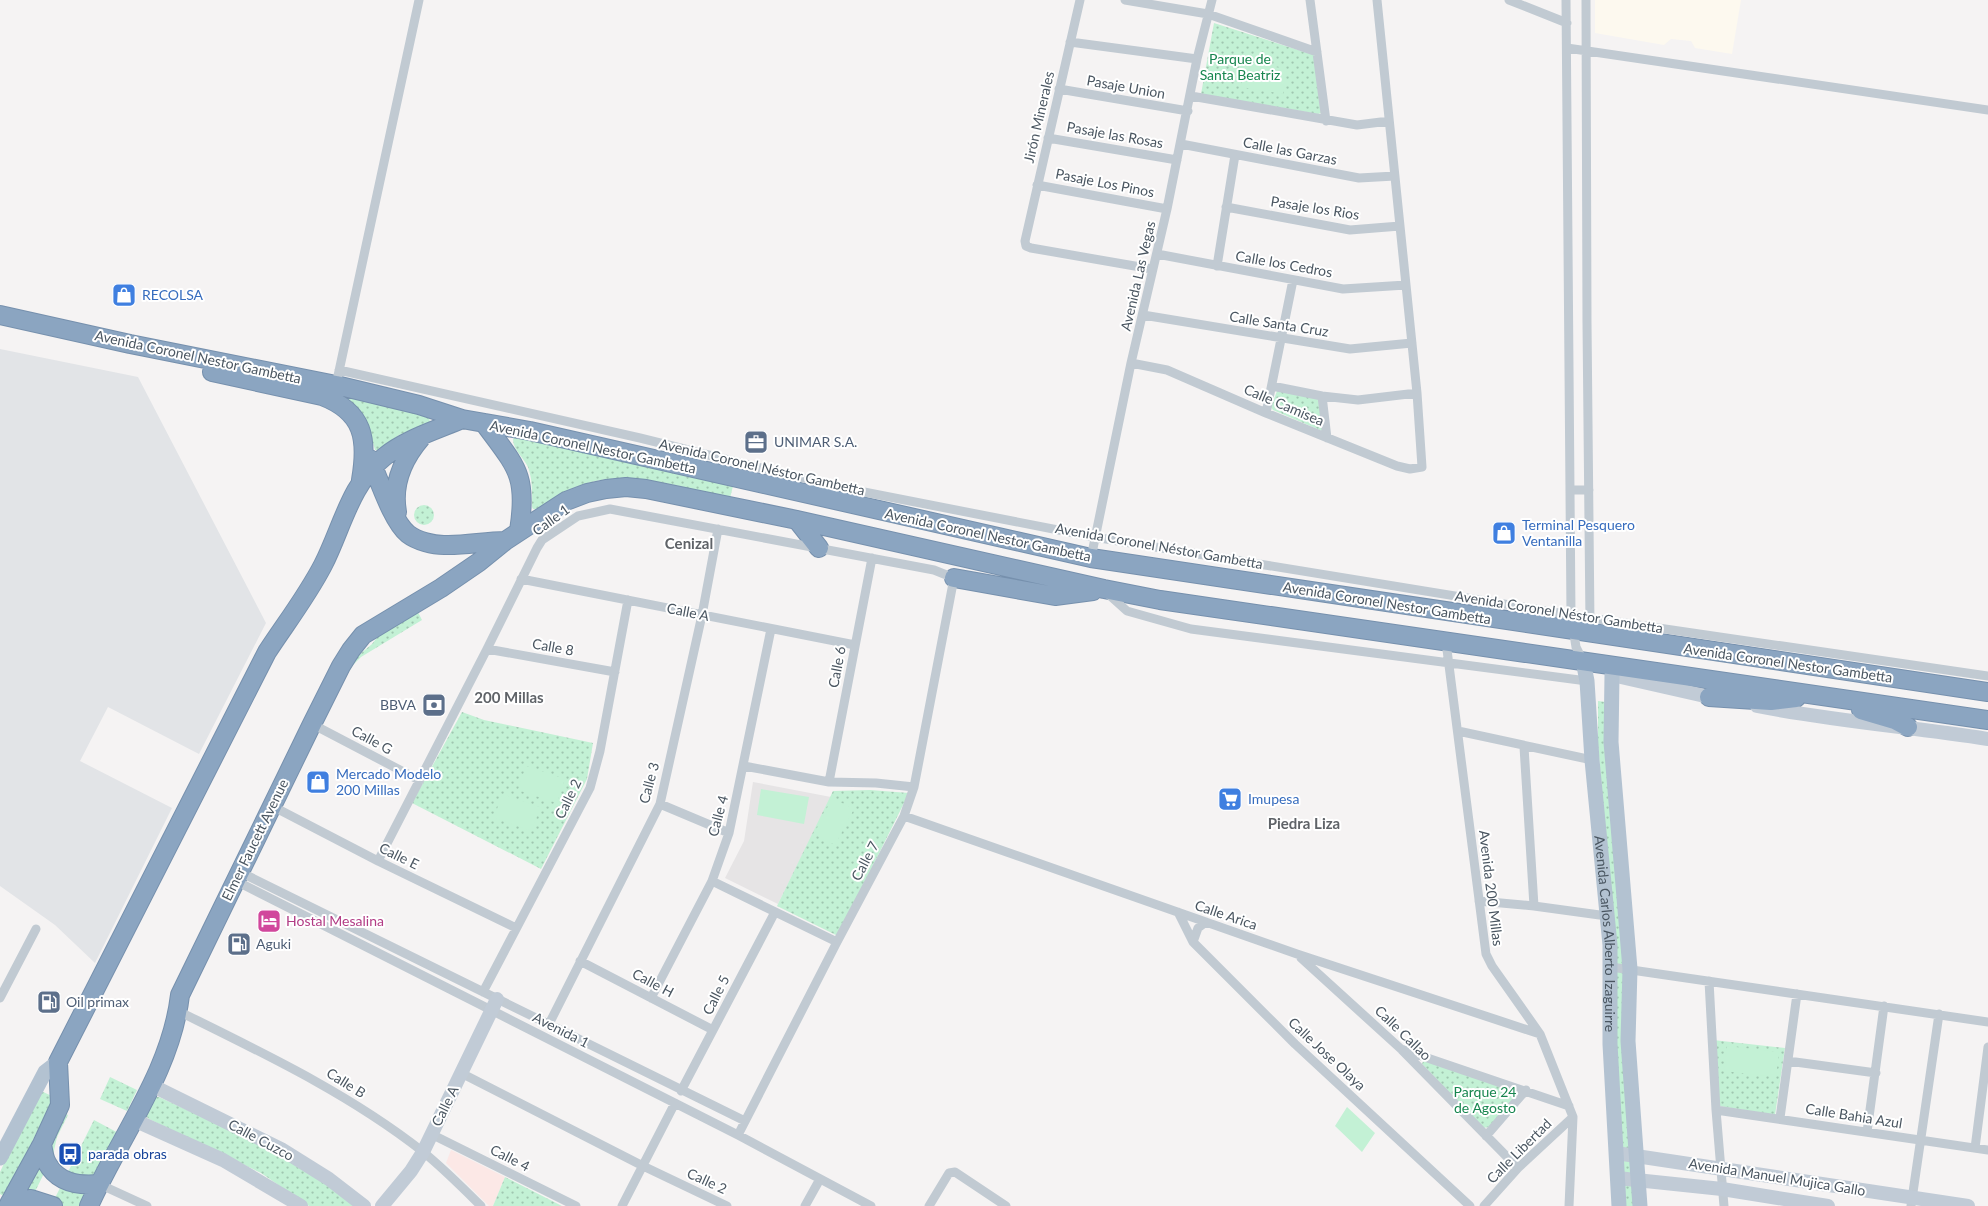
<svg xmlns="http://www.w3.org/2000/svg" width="1988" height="1206" viewBox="0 0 1988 1206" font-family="Lato,sans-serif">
  <defs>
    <pattern id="grass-dots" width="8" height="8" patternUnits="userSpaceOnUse" patternTransform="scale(1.25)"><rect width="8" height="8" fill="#c3f1d5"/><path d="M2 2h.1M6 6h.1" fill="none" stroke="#a0c6b0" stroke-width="1.8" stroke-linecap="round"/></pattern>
  </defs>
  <rect width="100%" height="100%" fill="#f5f3f3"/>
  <path fill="#fdf9ef" d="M1595 0H1741L1732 54 1695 48 1691 41 1671 39 1664 45 1595 33Z"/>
  <path fill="#e6e4e5" d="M753 782 831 797 778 904 725 878 744 841Z"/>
  <path fill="#fce8e6" d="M451 1150 505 1177 493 1206H489L446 1163Z"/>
  <path fill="#e2e4e7" d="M0 349 138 377 266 623 199 754 108 707 80 761 172 808 95 963 55 925 0 886Z"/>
  <path fill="url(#grass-dots)" d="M1214 23 1314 55 1321 113 1318 114 1201 94Z
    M1277 391 1322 399V431L1273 410 1271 407Z
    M329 393 379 403 429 416 430 423 399 435 378 450H375L369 429 365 419Z
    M517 436 733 486 730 498C688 489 634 471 591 482 579 485 567 490 556 497 549 501 542 510 533 509L532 507C532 494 533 481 528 467 524 458 513 450 513 439Z
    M414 515a10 10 0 1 1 20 0a10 10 0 1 1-20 0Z
    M417 610 422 620 361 657 353 665 333 698 352 661 372 644 383 630Z
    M1598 701 1606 702 1623 951 1634 1206H1625L1606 838 1598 744Z
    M462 712 484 720 593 743 587 779 541 869 412 803Z
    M870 790 909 793 838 936 777 906 833 791Z
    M1713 1040 1785 1048 1775 1115 1719 1106Z
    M1424 1059 1519 1092 1489 1127 1483 1128 1422 1064Z
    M110 1077 137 1090 127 1111 100 1099Z
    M39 1090 54 1097 5 1197 0 1194V1172Z
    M154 1097H159L263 1145 316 1177 357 1206H309L261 1173 149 1119 146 1116Z
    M64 1113 68 1115 57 1137 53 1155 28 1206H17Z
    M94 1120 124 1136 88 1206H51Z
    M505 1177 562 1206H493Z"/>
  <path fill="#c3f1d5" d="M1245 62 1287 69 1283 94 1241 87Z
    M526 766 565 779 557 803 518 790Z
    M761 789 809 797 804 824 757 815Z
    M502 794 540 807 532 831 494 818Z
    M832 798 854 809 835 845 814 834Z
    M1727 1046 1779 1052 1776 1077 1724 1071Z
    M1347 1107 1375 1133 1362 1152 1335 1126Z"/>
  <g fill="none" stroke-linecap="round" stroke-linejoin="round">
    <g stroke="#7690ad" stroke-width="20">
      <path id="highway" d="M0 315 130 344 336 385 419 405 462 419 530 431 1091 558 1988 692
        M212 372 322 396C364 412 368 439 361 480
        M484 423C516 467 528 474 519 531
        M370 459C379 479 392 521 408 534 417 541 433 545 444 545 464 546 485 541 505 541
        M397 512C392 484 403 459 421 438
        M797 520 819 548
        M954 578 1055 596 1093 591
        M1709 697 1771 701 1796 698
        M1861 710 1895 720 1908 727
        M42 1144C43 1150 44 1158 47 1163 58 1183 78 1186 99 1184
        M10 1202 31 1199 53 1206
        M8 1206 42 1144 60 1105 58 1062 267 652C286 623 307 596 323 565 342 528 350 484 384 457 406 439 436 430 462 419
        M89 1206C120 1136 171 1072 180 995L312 724 341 666 351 650 363 635 441 588 479 562 505 541 566 501 587 493 606 489 626 487 646 489 797 520 1104 589 1160 600 1988 720"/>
    </g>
    <path stroke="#c1cad2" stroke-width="9" d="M1080 0 1025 241 1026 246 1031 248 1152 269
      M1125 0 1208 14 1317 52
      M1310 0 1326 121
      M1509 0 1567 23
      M1566 0 1571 615 1576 647 1583 661
      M1586 0 1587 323 1590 624
      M1070 42 1197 59
      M1567 48 1988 110
      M1059 89 1188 111
      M1191 96 1357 125 1389 121
      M1048 138 1177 160
      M1181 144 1359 178 1395 176
      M1037 185 1167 209
      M1226 207 1350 230 1400 226
      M1157 254 1343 289 1406 285
      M1217 266 1235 155
      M1143 315 1350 349 1412 343
      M1131 363 1167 370 1266 413 1397 466 1410 469 1422 467 1417 393 1377 0
      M339 370 640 438 769 470 864 492 1094 537 1590 618 1988 676
      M336 385 419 0
      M1272 386 1322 396 1358 400 1417 393
      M1322 396 1327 438
      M1266 413 1293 280
      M1570 490H1589
      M1091 558 1131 363 1167 209 1197 59 1212 0
      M521 579 855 645
      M1107 593 1127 611 1191 629 1587 681
      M1446 642 1486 954 1492 966 1540 1034 1573 1117 1569 1206
      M487 649 615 672
      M312 724 419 780
      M1458 731 1592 760
      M1524 747 1534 906
      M744 766 829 782 876 783 914 787
      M829 782 872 558
      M660 804 729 833
      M272 806 378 861 516 928
      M904 816 1297 954 1540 1034
      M378 861 487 649 537 548 542 540 578 516 610 509 934 570 954 578 914 787 904 816 837 942 738 1135
      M240 872 745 1121
      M236 881 738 1135 871 1206
      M712 881 837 942
      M1479 901 1534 906 1607 916
      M1178 912 1193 942 1295 1044 1470 1206
      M1193 942 1198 928 1206 922
      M1301 958 1401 1049 1518 1168
      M580 961 713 1030
      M1611 967 1988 1022
      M1709 981 1716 1110 1724 1206
      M483 992 590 788 600 751 628 600
      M0 998 36 929
      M651 998 712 881 729 833 771 629
      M178 1011C263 1053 348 1093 422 1151 443 1168 462 1187 481 1206
      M549 1024 660 804 702 615 718 529
      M1401 1049 1569 1106
      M1788 1061 1876 1073
      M461 1073 643 1166 727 1206
      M681 1091 775 912
      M1716 1110 1988 1150
      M1780 1118 1797 994
      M1867 1132 1884 1006
      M431 1134 576 1206
      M1486 1136 1526 1090
      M1975 1148 1988 1047
      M99 1184 147 1206
      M622 1206 675 1103
      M805 1206 820 1179
      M929 1206 949 1173 955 1172 1006 1206
      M1484 1206 1518 1168 1573 1117
      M1911 1206 1939 1014"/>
    <path stroke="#c1cbd6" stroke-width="14" d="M1612 675 1718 699
      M1757 706C1833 721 1911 727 1988 739
      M151 1085 281 1149 329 1179 364 1206
      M134 1120 223 1160 301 1206
      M1616 1153 1968 1206
      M1617 1178 1722 1189 1828 1206
      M382 1206 411 1171 423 1152 497 999"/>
    <g stroke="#b3c2d1" stroke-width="15">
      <path id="s1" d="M1583 661 1587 681 1592 760 1610 945V1044L1619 1206"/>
      <path d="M1612 675 1611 742 1630 969 1628 1041 1640 1206"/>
      <path d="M0 1158 45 1072 58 1062"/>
    </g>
    <use href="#highway" stroke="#8ba5c1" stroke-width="18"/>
  </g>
  <defs>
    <g id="shop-square" transform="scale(1.25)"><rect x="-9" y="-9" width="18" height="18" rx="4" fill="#3f7fe0" stroke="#fff"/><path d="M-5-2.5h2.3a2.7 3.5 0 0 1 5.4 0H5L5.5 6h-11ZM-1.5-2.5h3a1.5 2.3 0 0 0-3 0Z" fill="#fff"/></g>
    <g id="office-square" transform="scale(1.25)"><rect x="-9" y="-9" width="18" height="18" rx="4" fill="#5c6f8a" stroke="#fff"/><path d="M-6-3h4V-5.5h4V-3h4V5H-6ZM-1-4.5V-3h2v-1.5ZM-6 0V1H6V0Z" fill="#fff"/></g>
    <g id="bank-square" transform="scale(1.25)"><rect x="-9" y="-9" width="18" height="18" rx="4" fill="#5c6f8a" stroke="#fff"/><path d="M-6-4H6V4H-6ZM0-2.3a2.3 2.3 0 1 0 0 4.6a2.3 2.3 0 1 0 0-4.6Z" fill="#fff"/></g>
    <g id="supermarket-square" transform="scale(1.25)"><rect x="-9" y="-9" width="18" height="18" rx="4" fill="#3f7fe0" stroke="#fff"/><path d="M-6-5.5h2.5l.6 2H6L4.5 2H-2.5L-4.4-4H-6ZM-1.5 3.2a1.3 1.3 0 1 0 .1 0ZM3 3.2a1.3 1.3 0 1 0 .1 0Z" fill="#fff"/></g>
    <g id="hotel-square" transform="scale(1.25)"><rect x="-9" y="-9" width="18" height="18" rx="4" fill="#d1479c" stroke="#fff"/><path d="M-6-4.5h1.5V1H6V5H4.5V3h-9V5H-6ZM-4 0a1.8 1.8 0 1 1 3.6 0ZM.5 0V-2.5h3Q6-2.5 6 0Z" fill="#fff"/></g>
    <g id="fuel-square" transform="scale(1.25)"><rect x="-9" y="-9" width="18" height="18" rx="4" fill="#5c6f8a" stroke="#fff"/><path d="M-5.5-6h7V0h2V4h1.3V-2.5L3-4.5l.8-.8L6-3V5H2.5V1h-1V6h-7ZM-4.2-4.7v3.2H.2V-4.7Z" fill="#fff"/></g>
    <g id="bus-square" transform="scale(1.25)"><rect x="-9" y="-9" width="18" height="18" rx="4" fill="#1a4fb4" stroke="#fff"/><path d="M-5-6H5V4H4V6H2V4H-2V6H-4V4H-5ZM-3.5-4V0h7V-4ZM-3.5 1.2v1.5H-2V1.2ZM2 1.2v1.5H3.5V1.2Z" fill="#fff"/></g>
  </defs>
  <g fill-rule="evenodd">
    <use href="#shop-square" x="124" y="295"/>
    <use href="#office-square" x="756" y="442"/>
    <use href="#shop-square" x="1504" y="533"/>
    <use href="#bank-square" x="434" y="705"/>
    <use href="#shop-square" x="318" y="782"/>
    <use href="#supermarket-square" x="1230" y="799"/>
    <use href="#hotel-square" x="269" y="921"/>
    <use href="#fuel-square" x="239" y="944"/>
    <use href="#fuel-square" x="49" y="1002"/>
    <use href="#bus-square" x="70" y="1154"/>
  </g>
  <g text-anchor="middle" stroke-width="4" stroke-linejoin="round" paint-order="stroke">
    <g font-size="14" fill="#17864f" stroke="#fff">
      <text x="1240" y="64">Parque de<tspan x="1240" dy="16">Santa Beatriz</tspan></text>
      <text x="1485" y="1097">Parque 24<tspan x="1485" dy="16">de Agosto</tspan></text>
    </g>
    <g font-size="14" fill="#4a5661" stroke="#fff">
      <text transform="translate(1126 87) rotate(10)" y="5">Pasaje Union</text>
      <text transform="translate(1039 117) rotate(-77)" y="5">Jirón Minerales</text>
      <text transform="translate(1115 135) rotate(10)" y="5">Pasaje las Rosas</text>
      <text transform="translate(1290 151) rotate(11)" y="5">Calle las Garzas</text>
      <text transform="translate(1105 183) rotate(11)" y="5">Pasaje Los Pinos</text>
      <text transform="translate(1315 208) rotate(9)" y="5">Pasaje los Rios</text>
      <text transform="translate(1284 264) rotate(10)" y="5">Calle los Cedros</text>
      <text transform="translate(1138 276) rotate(-77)" y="5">Avenida Las Vegas</text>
      <text transform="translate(1279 324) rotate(9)" y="5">Calle Santa Cruz</text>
      <text transform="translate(198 357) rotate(12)" y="5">Avenida Coronel Nestor Gambetta</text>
      <text transform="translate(1284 405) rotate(23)" y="5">Calle Camisea</text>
      <text transform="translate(593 447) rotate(12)" y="5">Avenida Coronel Nestor Gambetta</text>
      <text transform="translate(762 467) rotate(13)" y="5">Avenida Coronel Néstor Gambetta</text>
      <text transform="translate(551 520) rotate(-36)" y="5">Calle 1</text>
      <text transform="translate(988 535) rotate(12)" y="5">Avenida Coronel Nestor Gambetta</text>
      <text transform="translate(1159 546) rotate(10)" y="5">Avenida Coronel Néstor Gambetta</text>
      <text transform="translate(1387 603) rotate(9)" y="5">Avenida Coronel Nestor Gambetta</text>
      <text transform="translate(688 612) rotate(11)" y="5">Calle A</text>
      <text transform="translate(1559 612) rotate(9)" y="5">Avenida Coronel Néstor Gambetta</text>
      <text transform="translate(553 647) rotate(10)" y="5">Calle 8</text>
      <text transform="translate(1788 663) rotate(8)" y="5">Avenida Coronel Nestor Gambetta</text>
      <text transform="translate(837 667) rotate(-79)" y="5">Calle 6</text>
      <text transform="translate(372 740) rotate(28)" y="5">Calle G</text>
      <text transform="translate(649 783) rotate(-75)" y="5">Calle 3</text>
      <text transform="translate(568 799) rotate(-64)" y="5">Calle 2</text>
      <text transform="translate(718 816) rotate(-75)" y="5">Calle 4</text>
      <text transform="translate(255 840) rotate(-64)" y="5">Elmer Faucett Avenue</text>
      <text transform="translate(399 856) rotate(26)" y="5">Calle E</text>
      <text transform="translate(865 861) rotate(-62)" y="5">Calle 7</text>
      <text transform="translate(1491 888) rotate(83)" y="5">Avenida 200 Millas</text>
      <text transform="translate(1226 915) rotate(19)" y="5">Calle Arica</text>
      <text dy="5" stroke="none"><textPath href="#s1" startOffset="274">Avenida Carlos Alberto Izaguirre</textPath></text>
      <text transform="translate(653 983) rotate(28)" y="5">Calle H</text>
      <text transform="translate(716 995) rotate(-63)" y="5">Calle 5</text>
      <text transform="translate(561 1030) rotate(27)" y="5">Avenida 1</text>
      <text transform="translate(1403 1033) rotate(44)" y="5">Calle Callao</text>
      <text transform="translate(1327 1054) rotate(43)" y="5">Calle Jose Olaya</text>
      <text transform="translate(346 1083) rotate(32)" y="5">Calle B</text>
      <text transform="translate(445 1106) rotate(-64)" y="5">Calle A</text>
      <text transform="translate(1854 1116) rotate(9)" y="5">Calle Bahia Azul</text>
      <text transform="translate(261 1140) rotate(28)" y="5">Calle Cuzco</text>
      <text transform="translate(1519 1151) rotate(-45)" y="5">Calle Libertad</text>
      <text transform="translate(510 1158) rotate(27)" y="5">Calle 4</text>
      <text transform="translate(1777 1177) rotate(9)" y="5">Avenida Manuel Mujica Gallo</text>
      <text transform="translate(707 1181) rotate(25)" y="5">Calle 2</text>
    </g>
    <g font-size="14" fill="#366cbe" stroke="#fff" text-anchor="start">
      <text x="142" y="300">RECOLSA</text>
      <text x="1522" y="530">Terminal Pesquero<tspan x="1522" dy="16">Ventanilla</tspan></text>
      <text x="336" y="779">Mercado Modelo<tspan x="336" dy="16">200 Millas</tspan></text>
      <text x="1248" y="804">Imupesa</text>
    </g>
    <g font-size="14" fill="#4e5e75" stroke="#fff" text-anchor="start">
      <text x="774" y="447">UNIMAR S.A.</text>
      <text x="416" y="710" text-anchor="end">BBVA</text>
      <text x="256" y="949">Aguki</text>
      <text x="66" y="1007">Oil primax</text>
    </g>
    <g font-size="14" fill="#b23c85" stroke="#fff" text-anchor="start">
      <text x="286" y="926">Hostal Mesalina</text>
    </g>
    <g font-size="14" fill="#164399" stroke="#fff" text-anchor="start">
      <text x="88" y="1159">parada obras</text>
    </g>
    <g font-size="15" font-weight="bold" fill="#5f6368" stroke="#fff">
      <text x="689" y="549">Cenizal</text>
      <text x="509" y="703">200 Millas</text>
      <text x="1304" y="829">Piedra Liza</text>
    </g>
  </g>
</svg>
